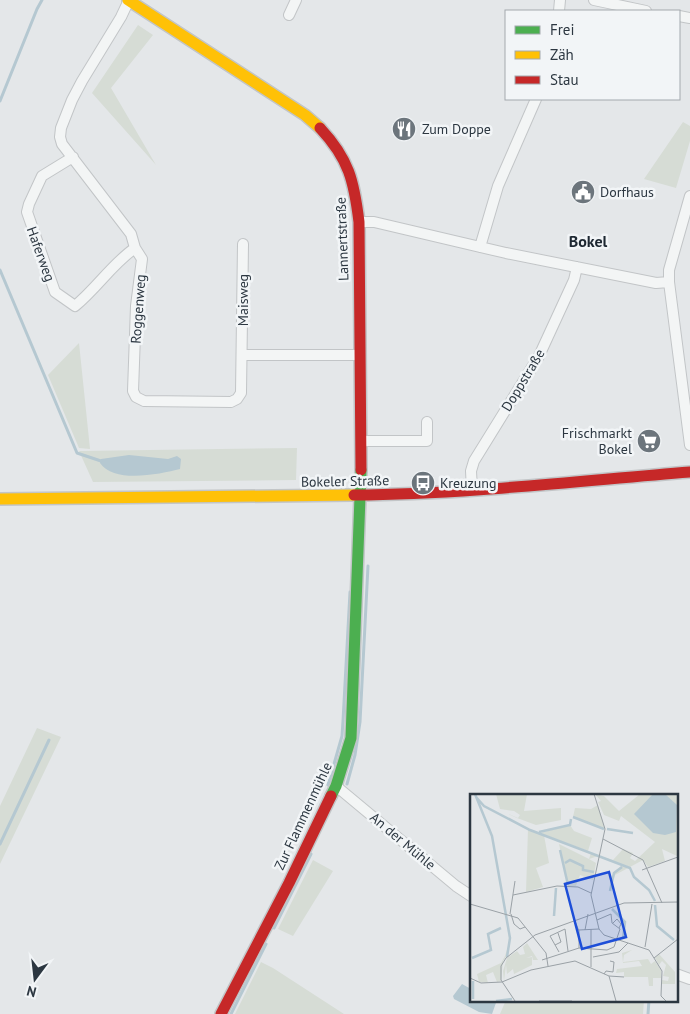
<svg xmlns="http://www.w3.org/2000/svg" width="690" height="1014" viewBox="0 0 690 1014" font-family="'PT Sans',sans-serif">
  <rect width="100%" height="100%" fill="#e4e7e9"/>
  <path fill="#d6dcd5" d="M138 25 153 35 111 88 156 165 92 93Z
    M683 122 690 126V141L676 188 644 179Z
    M79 343 90 449 79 448 48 375Z
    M297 448 296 480 93 482 79 451Z
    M37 728 61 737 0 864V806Z
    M313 860 333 871 293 936 278 929Z
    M261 962 273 968 344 1014H235Z
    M506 1000H644L643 1014H500Z"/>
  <path fill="#b5c8d1" d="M129 455 168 459 177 456 181 459 180 469C160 474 114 484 100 463L101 459Z
    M462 984 471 989V1000H497L492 1014 479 1012 454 999 453 996Z"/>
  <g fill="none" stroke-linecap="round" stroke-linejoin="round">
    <path stroke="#b5c8d1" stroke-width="3" d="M0 101 37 9 42 0
      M0 270 77 453 101 461
      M347 784 355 755 360 722 368 566
      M328 785 342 736 343 721 350 592
      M0 844 49 740
      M274 928 311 854
      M231 1014 266 944
      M648 1014 649 1000"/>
    <g stroke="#c2c5c7" stroke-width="12">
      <path id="street" d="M129 0 121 17 82 81 72 100 61 128 60 137 62 144 131 234 135 248 142 259 136 306 133 391 136 397 144 401 231 402 237 399 241 393 243 244
        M594 0 646 11
        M559 11 560 0
        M289 15 296 0
        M679 16 690 18
        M73 157 42 176 29 204 27 212 55 292 75 306C97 288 112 264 135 248
        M690 196 669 270V282L690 445
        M359 222H374L506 253 656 283 669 282
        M480 247 498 186 536 99
        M242 355H359
        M361 441H427V422
        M472 490 471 471 474 461 539 356 574 280 577 267
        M336 786 456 886 471 896
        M676 974 690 979"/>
    </g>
    <g stroke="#c2c5c7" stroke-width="14">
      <path id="fast" d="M331 796 336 786 351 738 361 470"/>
    </g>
    <g stroke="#c2c5c7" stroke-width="14">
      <path id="slow" d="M128 0 305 115 320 128
        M0 499 354 495"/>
    </g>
    <g stroke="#c2c5c7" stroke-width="14">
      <path id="jam" d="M320 128C349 159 354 181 359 222L361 470
        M354 495C466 494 578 481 690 472
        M221 1014 289 883 331 796"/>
    </g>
    <use href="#street" stroke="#f3f5f5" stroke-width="10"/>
    <use href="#fast" stroke="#4caf50" stroke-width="11"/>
    <use href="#slow" stroke="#ffc107" stroke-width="11"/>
    <use href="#jam" stroke="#c62828" stroke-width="11"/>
  </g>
  <defs>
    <g id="restaurant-disc" transform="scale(1.25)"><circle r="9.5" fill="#6c757c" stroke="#f2f5f7"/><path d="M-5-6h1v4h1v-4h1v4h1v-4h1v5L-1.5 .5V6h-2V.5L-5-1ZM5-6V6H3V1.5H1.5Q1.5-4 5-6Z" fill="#fff"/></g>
    <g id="civic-disc" transform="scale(1.25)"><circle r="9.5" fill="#6c757c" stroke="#f2f5f7"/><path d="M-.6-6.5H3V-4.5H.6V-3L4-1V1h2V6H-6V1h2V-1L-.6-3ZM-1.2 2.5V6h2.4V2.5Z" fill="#fff"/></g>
    <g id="supermarket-disc" transform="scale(1.25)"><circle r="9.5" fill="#6c757c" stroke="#f2f5f7"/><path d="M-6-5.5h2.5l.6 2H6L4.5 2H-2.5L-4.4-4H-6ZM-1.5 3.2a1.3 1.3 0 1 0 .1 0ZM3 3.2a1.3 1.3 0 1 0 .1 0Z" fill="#fff"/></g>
    <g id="bus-disc" transform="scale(1.25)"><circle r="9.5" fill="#6c757c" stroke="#f2f5f7"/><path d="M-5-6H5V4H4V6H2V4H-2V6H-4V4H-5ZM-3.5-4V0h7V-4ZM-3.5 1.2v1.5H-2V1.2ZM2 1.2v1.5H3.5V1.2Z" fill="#fff"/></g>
  </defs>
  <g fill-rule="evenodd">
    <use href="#restaurant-disc" x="404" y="129"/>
    <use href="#civic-disc" x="583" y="192"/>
    <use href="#supermarket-disc" x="649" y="441"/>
    <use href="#bus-disc" x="423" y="483"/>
  </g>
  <g text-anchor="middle" stroke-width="5" stroke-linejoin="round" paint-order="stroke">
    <g font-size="14" fill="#2c3741" stroke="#f2f5f7" text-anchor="start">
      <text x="422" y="134">Zum Doppe</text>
      <text x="600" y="197">Dorfhaus</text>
      <text x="632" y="438" text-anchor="end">Frischmarkt<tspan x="632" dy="16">Bokel</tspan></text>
      <text x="440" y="488">Kreuzung</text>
    </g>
    <g font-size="14" fill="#2c3741" stroke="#f2f5f7">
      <text transform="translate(342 239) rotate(-92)" y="5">Lannertstraße</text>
      <text transform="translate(41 254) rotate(70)" y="5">Haferweg</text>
      <text transform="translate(243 300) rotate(-90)" y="5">Maisweg</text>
      <text transform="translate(138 309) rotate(-86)" y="5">Roggenweg</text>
      <text transform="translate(523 380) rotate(-59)" y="5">Doppstraße</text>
      <text transform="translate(345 481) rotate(-1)" y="5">Bokeler Straße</text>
      <text transform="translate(303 816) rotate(-65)" y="5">Zur Flammenmühle</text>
      <text transform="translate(403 841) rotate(40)" y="5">An der Mühle</text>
    </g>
    <g font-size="16" font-weight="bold" fill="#1e2832" stroke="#f2f5f7">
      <text x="588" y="247">Bokel</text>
    </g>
  </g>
  <g transform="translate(470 794)">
    <rect width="208" height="208" fill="#e4e7e9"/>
    <path d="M26 0H57L54 17 91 14V26L66 31 47 24 36 19 48 24 50 21 44 17 30 15ZM125 0 134 2 149 17 170 0H207V62L192 55 195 67 178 73 173 66 145 81 139 97 144 79 152 71 130 62 143 66 153 55 163 59 160 64 165 67 185 48 151 22 149 27 134 21 128 8 131 7ZM128 11 135 35 103 23 105 14 121 15ZM100 31 104 37 122 44 118 57 70 39ZM58 35 74 41 79 69 66 74 73 93 56 98ZM89 50 119 65 121 59 128 62 119 65 126 69 123 86 110 81 106 92H98ZM38 127 40 149 36 163 33 167 31 187 27 188 23 178 16 181 18 189 9 188 7 180 31 169 35 162 39 149ZM57 149 68 166H63L62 162 56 164 62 163V171L44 180 43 175 37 180 36 171 34 187 33 177 37 164 47 157 50 161 55 160 53 153ZM162 156 154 161 153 168 178 165 181 170 185 167 191 176V184H183V192H179L178 183H154V178L146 179 147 175 172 172 169 167 153 169 152 159ZM189 160 205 178V190H192V186L198 187 199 183 193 182 196 171 192 167 189 171 185 164Z" fill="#d6dcd5"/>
    <path d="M183 0H195L207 11 206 38 195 41 183 39 164 20Z" fill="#b5c8d1"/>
    <path fill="none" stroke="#b5c8d1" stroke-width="2.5" d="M5 0 22 42 40 144 37 163M6 3 14 12 60 36 160 74 164 83 179 96 185 107M103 23 134 35M137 35 163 39M69 38 100 31 101 25M90 56 98 91M95 69 100 66 113 72V76L124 78M140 97 144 79 152 73M185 111 187 132 204 146M142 115 155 128 153 145M84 122 86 94M2 164 21 156 18 140 31 134M3 187V205M26 207 42 205"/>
    <path fill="none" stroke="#9aa1a6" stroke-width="1" d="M124 0 135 35 121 101 129 135 134 141 179 156 192 177 191 202 196 207M133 45 173 66 192 109M172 76 208 63M43 101 87 92 108 93 121 99M0 110 48 124 76 159 78 172M40 120 45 87M41 120 44 130 50 135 55 133M104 125 109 137V154M143 129 147 125 151 130 149 134M109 136 129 135M115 136 118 120M85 151 91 148 88 139M175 153 182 110M89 158 80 142 95 135 98 157M123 163 149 158 158 149M184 164 208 145M72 166 109 154 137 156 144 153 150 135 142 129 141 120 127 126M121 173V135M134 180 136 177 143 178 144 168 140 167M139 182 146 207M0 184 11 189 32 188 61 176 105 167 139 182 154 183M45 207 31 186V172L36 164 65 141 154 109 208 108M69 207H102"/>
    <path fill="#1d4ed8" fill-opacity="0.15" stroke="#1d4ed8" stroke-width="2.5" d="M139 78 156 143 112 155 95 90Z"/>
    <rect width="208" height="208" fill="none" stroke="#2c3741" stroke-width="2.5"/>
  </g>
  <rect x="505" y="10" width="175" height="90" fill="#f2f5f7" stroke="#a3a9ae"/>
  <rect x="515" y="26" width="25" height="8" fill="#4caf50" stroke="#a3a9ae"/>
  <text x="550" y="35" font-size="15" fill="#2c3741">Frei</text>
  <rect x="515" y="51" width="25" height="8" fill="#ffc107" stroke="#a3a9ae"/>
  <text x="550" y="60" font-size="15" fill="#2c3741">Zäh</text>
  <rect x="515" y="76" width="25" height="8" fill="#c62828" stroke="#a3a9ae"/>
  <text x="550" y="85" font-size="15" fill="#2c3741">Stau</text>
  <g transform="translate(35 979) rotate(195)" stroke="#f2f5f7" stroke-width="4" paint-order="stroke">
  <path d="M0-4L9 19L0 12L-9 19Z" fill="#2c3741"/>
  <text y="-8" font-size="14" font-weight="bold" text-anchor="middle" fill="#2c3741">N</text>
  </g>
</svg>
